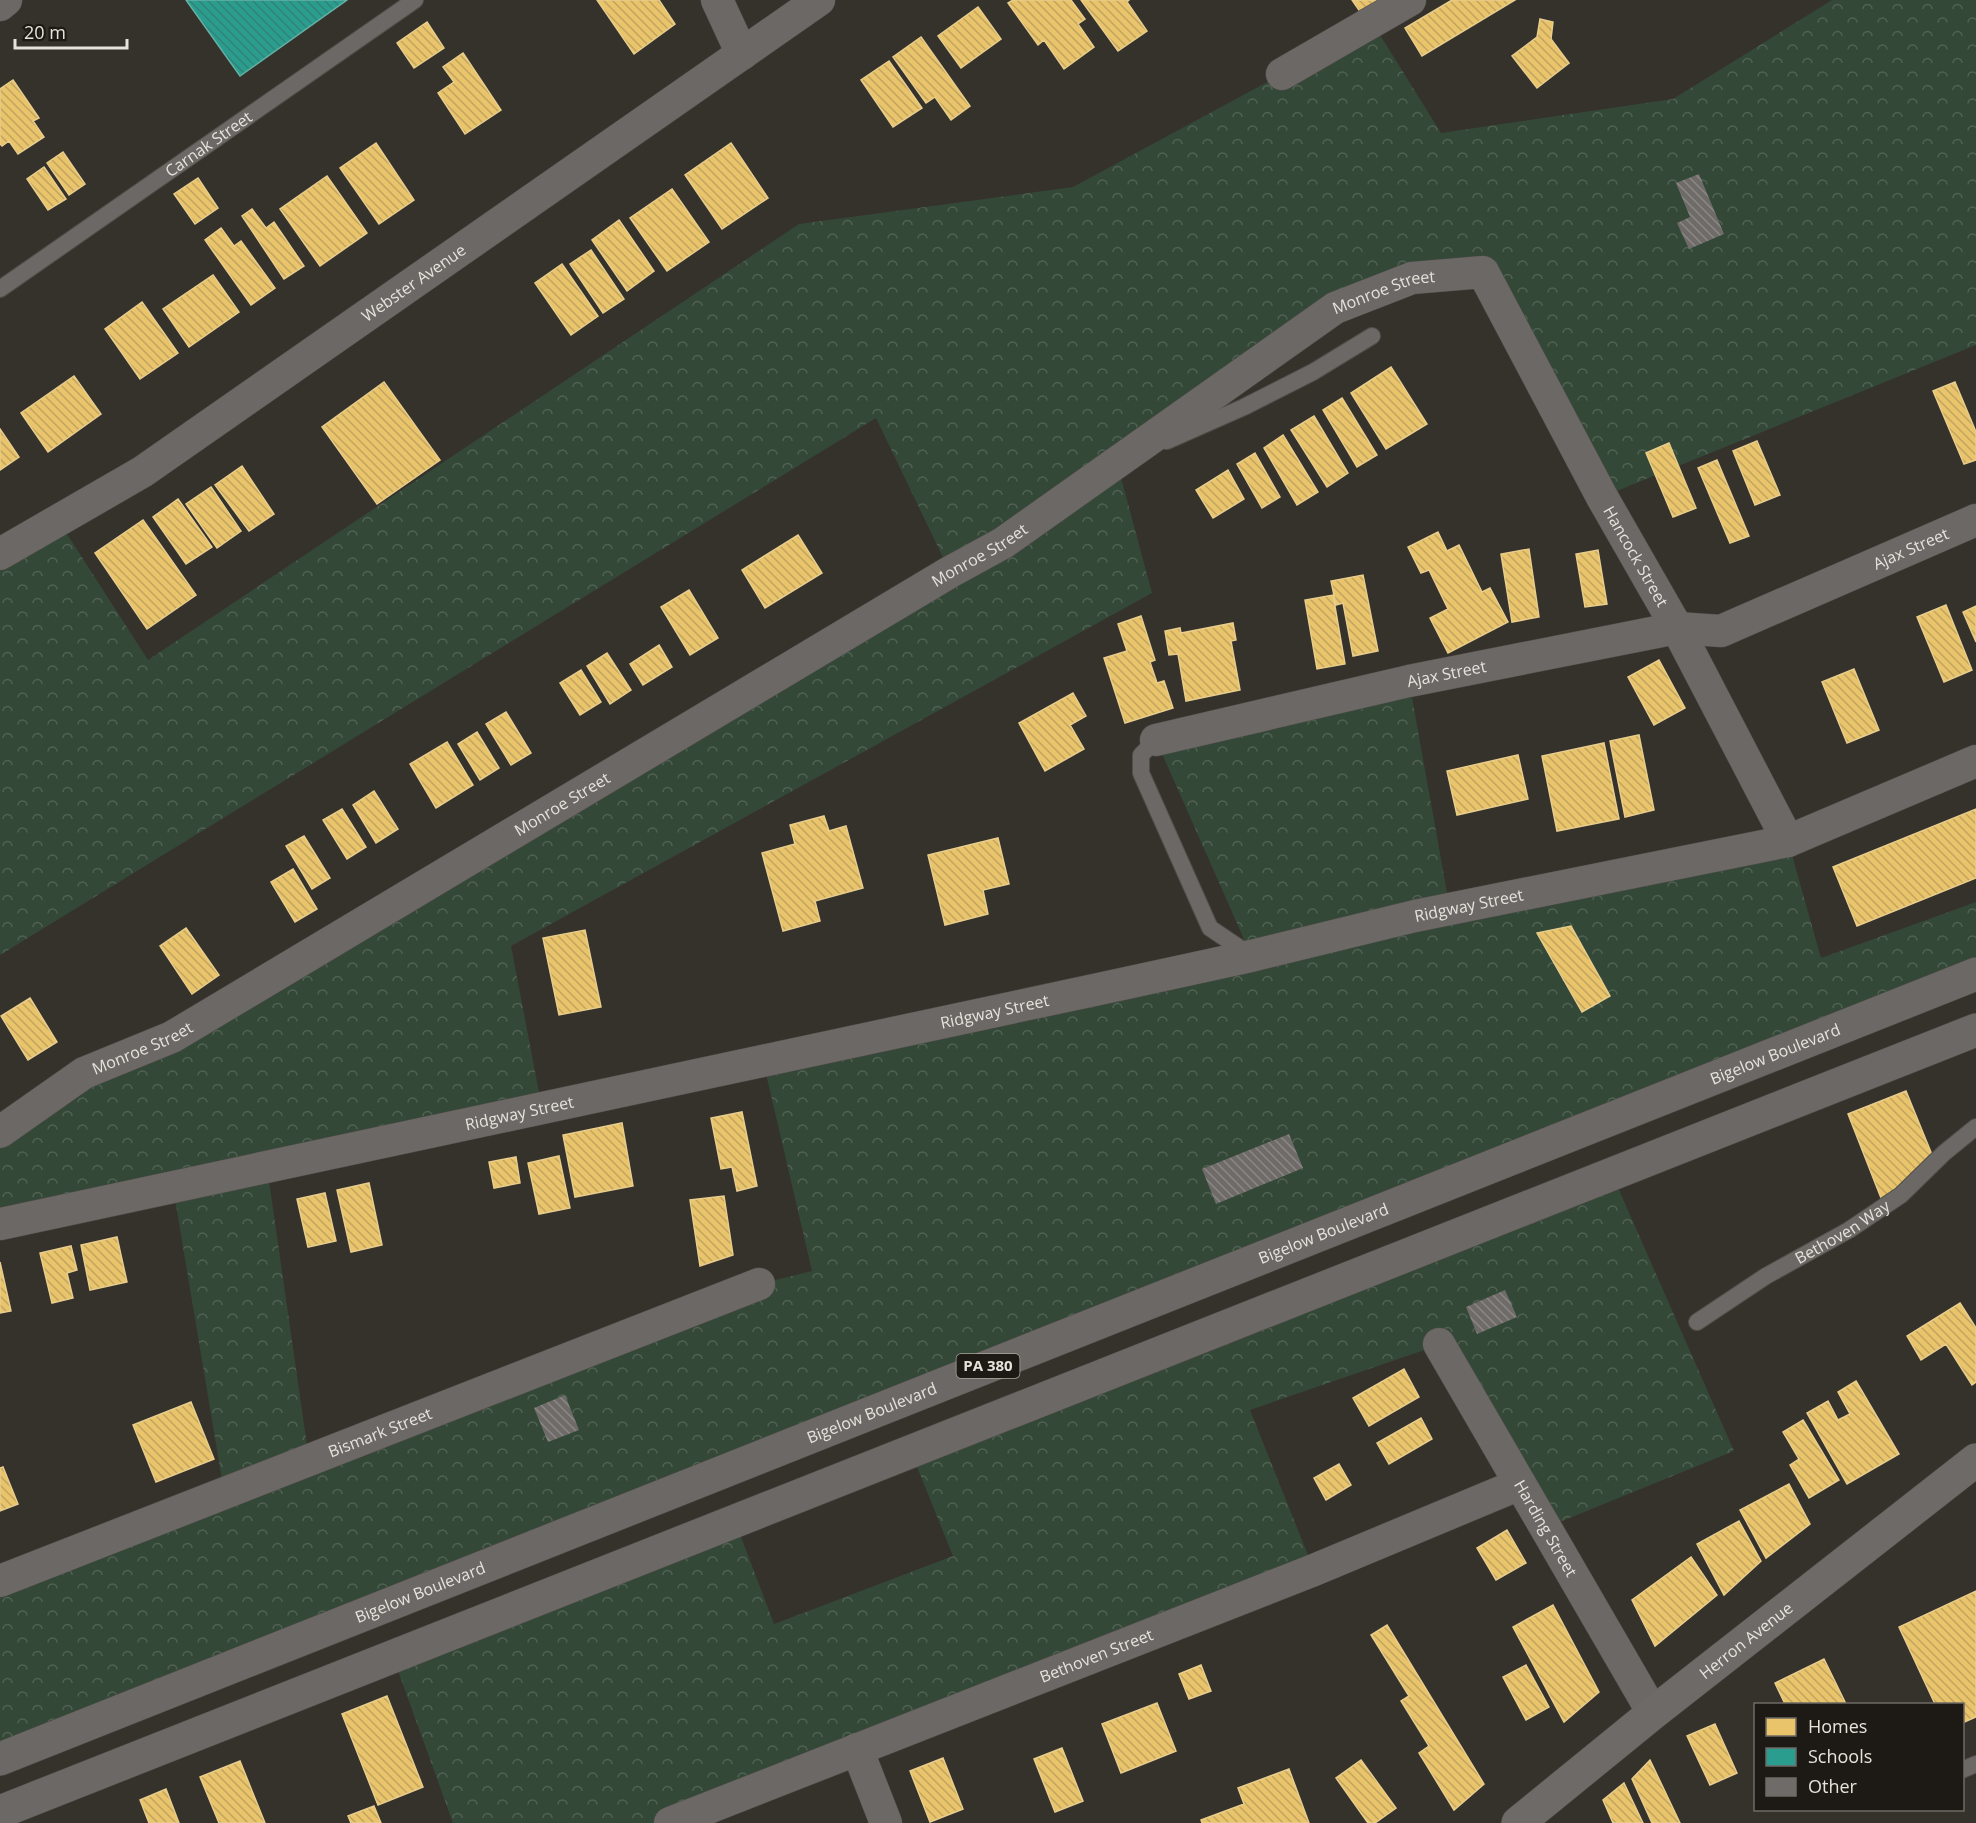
<svg xmlns="http://www.w3.org/2000/svg" width="1976" height="1823" viewBox="0 0 1976 1823" font-family="'Open Sans',sans-serif">
  <defs>
    <pattern id="forest-crowns" width="20" height="18" patternUnits="userSpaceOnUse" patternTransform="scale(1.5)"><rect width="20" height="18" fill="#334837"/><path d="M2 6a3 3 0 1 1 6 0M12 15a3 3 0 1 1 6 0" fill="none" stroke="#516253"/></pattern>
    <pattern id="homes-back-hatch" width="6" height="6" patternUnits="userSpaceOnUse" patternTransform="scale(1.5)"><rect width="6" height="6" fill="#e9c46a"/><path d="M-1 5l2 2M0 0l6 6M5-1l2 2" fill="none" stroke="#c0a460"/></pattern>
    <pattern id="schools-back-hatch" width="6" height="6" patternUnits="userSpaceOnUse" patternTransform="scale(1.5)"><rect width="6" height="6" fill="#2a9d8f"/><path d="M-1 5l2 2M0 0l6 6M5-1l2 2" fill="none" stroke="#328278"/></pattern>
    <pattern id="building-back-hatch" width="6" height="6" patternUnits="userSpaceOnUse" patternTransform="scale(1.5)"><rect width="6" height="6" fill="#6f6b69"/><path d="M-1 5l2 2M0 0l6 6M5-1l2 2" fill="none" stroke="#8a8785"/></pattern>
  </defs>
  <rect width="100%" height="100%" fill="#35312b"/>
  <path fill="url(#forest-crowns)" d="M1832 0H1976V345L1602 497 1483 272 1412 278 1117 463 1152 593 511 946 542 1108 267 1167 309 1459 759 1284 812 1271 763 1061 1251 955 1156 740 1409 681 1450 909 1788 841 1821 958 1976 902V974L0 1759V1581L224 1492 173 1187 0 1224V1132L950 572 876 418 0 955V554L58 520 148 660 799 224 1073 187 1282 74 1372 22 1441 133 1673 99Z
    M1612 1174 1734 1451 1545 1528 1439 1345 1250 1410 1314 1570 670 1823H453L393 1657 735 1521 774 1624 953 1556 911 1452Z"/>
  <path fill="url(#homes-back-hatch)" stroke="#e8cd8c" stroke-width="1.5" d="M597 0H659L675 24 634 54Z
    M1013 0H1071L1085 19 1078 24 1094 47 1064 69 1044 40 1038 45 1008 3Z
    M1081 0H1129L1127 2 1147 31 1118 51Z
    M1352 0H1381L1361 13Z
    M1452 0H1515L1422 56 1405 28Z
    M978 7 1001 39 961 68 938 36Z
    M1540 19 1553 22 1551 39 1569 63 1537 88 1512 56 1537 37Z
    M427 22 444 48 414 68 397 43Z
    M921 37 970 106 951 120 935 97 926 103 893 57Z
    M463 53 501 110 465 134 438 93 454 82 443 67Z
    M889 61 922 108 893 127 861 80Z
    M13 80 39 118 33 121 44 137 18 154 9 141 2 146 0 144V89Z
    M376 143 414 200 379 224 340 168Z
    M731 143 768 198 722 229 685 175Z
    M63 152 85 184 69 195 47 163Z
    M44 167 66 199 48 210 27 179Z
    M327 176 367 233 320 266 280 209Z
    M198 178 218 208 195 224 174 194Z
    M672 189 709 242 667 271 630 218Z
    M252 209 266 228 274 222 304 266 284 279 242 216Z
    M619 220 654 271 627 291 592 240Z
    M221 228 234 246 241 241 275 288 251 305 205 240Z
    M591 250 624 299 603 313 570 264Z
    M562 264 598 316 571 335 535 283Z
    M213 275 239 312 189 347 163 309Z
    M142 302 178 353 140 379 105 329Z
    M1391 367 1427 424 1386 449 1351 393Z
    M74 376 101 414 48 452 21 413Z
    M384 382 440 460 377 504 322 427Z
    M1955 382 1976 432V460L1964 464 1933 391Z
    M1342 398 1377 455 1357 467 1323 410Z
    M1314 416 1348 473 1327 487 1291 430Z
    M0 429 19 457 0 470Z
    M1283 435 1318 492 1297 505 1264 448Z
    M1757 441 1780 495 1755 505 1733 451Z
    M1669 443 1696 508 1673 517 1646 453Z
    M1255 453 1280 497 1262 508 1237 464Z
    M1717 460 1749 536 1730 543 1698 468Z
    M242 466 274 514 249 531 215 485Z
    M1228 470 1244 499 1213 518 1196 490Z
    M211 487 241 531 217 548 186 504Z
    M178 499 212 547 186 564 153 517Z
    M143 520 196 595 147 629 95 553Z
    M1438 532 1447 551 1459 545 1482 592 1490 588 1508 622 1448 653 1430 618 1448 609 1429 570 1421 573 1408 547Z
    M798 535 822 573 765 608 742 570Z
    M1529 549 1539 617 1512 622 1501 554Z
    M1598 550 1607 604 1585 607 1576 554Z
    M1363 575 1378 651 1353 656 1343 603 1336 605 1331 581Z
    M689 590 718 638 690 655 661 607Z
    M1333 595 1345 664 1317 669 1305 600Z
    M1946 605 1972 670 1944 682 1917 617Z
    M1976 606V642L1963 612Z
    M1141 616 1155 660 1150 662 1157 683 1164 681 1173 708 1125 723 1104 658 1127 651 1118 624Z
    M1233 623 1236 640 1231 641 1240 690 1186 701 1178 654 1169 655 1165 631 1180 628 1181 633Z
    M659 645 672 667 643 685 630 664Z
    M607 653 631 690 610 704 587 666Z
    M1659 660 1685 708 1654 725 1628 677Z
    M1854 669 1879 730 1847 743 1822 682Z
    M581 670 601 702 580 715 560 683Z
    M1073 693 1086 716 1070 725 1084 749 1045 771 1019 723Z
    M506 712 531 753 511 765 486 724Z
    M477 732 499 768 480 780 458 744Z
    M1639 735 1654 810 1625 817 1610 741Z
    M447 742 473 785 436 808 410 764Z
    M1604 743 1619 819 1557 831 1542 756Z
    M1518 755 1528 799 1457 815 1447 771Z
    M374 791 398 829 376 843 353 805Z
    M342 809 366 847 347 859 323 820Z
    M1976 809V878L1857 926 1833 867Z
    M824 816 829 831 846 826 863 888 815 901 820 921 783 931 762 853 795 844 790 825Z
    M304 836 330 878 312 889 286 846Z
    M998 838 1009 884 983 890 988 914 945 925 928 855Z
    M293 869 317 909 295 922 271 882Z
    M1571 926 1610 996 1582 1012 1537 933Z
    M186 928 219 975 192 994 160 946Z
    M585 930 601 1007 559 1015 543 938Z
    M30 998 57 1042 28 1060 1 1016Z
    M1906 1091 1935 1162 1883 1203 1848 1114Z
    M742 1112 757 1186 737 1191 732 1167 721 1169 711 1118Z
    M622 1123 633 1186 575 1197 563 1135Z
    M559 1156 570 1208 539 1214 528 1163Z
    M516 1157 520 1183 494 1188 489 1162Z
    M369 1183 382 1245 351 1252 337 1190Z
    M325 1193 336 1241 308 1247 297 1199Z
    M724 1196 733 1255 700 1266 690 1200Z
    M117 1237 127 1282 90 1290 81 1245Z
    M71 1246 77 1270 67 1273 73 1298 52 1303 40 1253Z
    M0 1262 11 1311 0 1313Z
    M1960 1303 1976 1328V1382L1972 1385 1946 1344 1921 1360 1907 1336Z
    M1404 1369 1419 1397 1369 1426 1353 1398Z
    M1856 1381 1899 1454 1847 1484 1807 1413 1828 1401 1838 1420 1850 1414 1838 1392Z
    M191 1402 214 1459 156 1482 133 1425Z
    M1421 1418 1432 1439 1389 1464 1377 1443Z
    M1803 1420 1839 1480 1809 1498 1790 1465 1799 1459 1783 1432Z
    M1339 1464 1351 1485 1326 1500 1314 1478Z
    M3 1467 18 1504 0 1511V1468Z
    M1789 1484 1810 1524 1766 1558 1740 1510Z
    M1739 1521 1761 1561 1724 1595 1697 1544Z
    M1507 1530 1526 1563 1496 1580 1477 1548Z
    M1691 1557 1717 1595 1655 1646 1632 1600Z
    M1976 1591V1717L1962 1723V1704H1935L1899 1627Z
    M1553 1605 1599 1692 1564 1722 1513 1627Z
    M1387 1625 1484 1784 1454 1810 1419 1753 1429 1746 1401 1701 1409 1696 1371 1635Z
    M1824 1659 1846 1704H1785L1775 1683Z
    M1201 1665 1211 1691 1189 1699 1179 1674Z
    M1526 1665 1549 1707 1526 1720 1503 1677Z
    M387 1696 423 1787 378 1805 342 1714Z
    M1157 1703 1176 1751 1121 1773 1102 1724Z
    M1715 1724 1737 1773 1710 1785 1687 1736Z
    M1062 1748 1083 1801 1055 1812 1034 1759Z
    M943 1758 963 1809 930 1822 910 1771Z
    M1361 1760 1396 1808 1375 1823H1368L1336 1778Z
    M1650 1760 1680 1823H1652L1632 1779Z
    M240 1761 265 1823H219L200 1777Z
    M1289 1769 1309 1823H1202L1201 1820 1244 1804 1238 1788Z
    M1624 1783 1643 1823H1613L1603 1800Z
    M166 1789 179 1823H149L140 1800Z
    M374 1806 381 1823H351L348 1816Z"/>
  <path fill="url(#schools-back-hatch)" stroke="#63b2a6" stroke-width="1.5" d="M186 0H347L240 76Z"/>
  <path fill="url(#building-back-hatch)" d="M1699 174 1724 234 1689 249 1677 223 1690 217 1676 183Z
    M1289 1134 1303 1168 1216 1204 1202 1169Z
    M1505 1290 1517 1317 1477 1334 1466 1307Z
    M565 1395 579 1430 548 1442 534 1408Z"/>
  <g fill="none" stroke-linecap="round" stroke-linejoin="round">
    <g stroke="#514d48" stroke-width="18">
      <g id="lane">
        <path id="s1" d="M0 289 415 0"/>
        <path d="M1167 441 1244 407 1313 372 1372 336"/>
        <path d="M1156 740 1141 755V773L1210 928 1250 955"/>
        <path id="s2" d="M1697 1322 1766 1276 1849 1230 1901 1195 1944 1153 1976 1127"/>
        <path d="M1962 1770 1976 1764"/>
      </g>
    </g>
    <g stroke="#514d48" stroke-width="33">
      <g id="street">
        <path d="M717 0 742 54"/>
        <path d="M0 5 6 0"/>
        <path d="M1282 74 1410 0"/>
        <path id="s3" d="M0 554 142 472 819 0"/>
        <path id="s4" d="M1156 740 1409 681 1677 628 1721 631 1976 520"/>
        <path id="s5" d="M0 1132 84 1073 172 1037 950 572 1003 543 1335 308 1412 278 1483 272 1602 497 1677 628 1788 841"/>
        <path id="s6" d="M0 1224 1113 986 1251 956 1415 916 1788 841 1976 761"/>
        <path id="s7" d="M1439 1344 1653 1713"/>
        <path id="s8" d="M0 1581 759 1284"/>
        <path d="M857 1749 886 1823"/>
        <path id="s9" d="M670 1823 1314 1570 1520 1484"/>
      </g>
    </g>
    <g stroke="#514d48" stroke-width="34">
      <g id="secondary">
        <path id="s10" d="M1518 1823 1653 1713 1976 1460"/>
      </g>
    </g>
    <g stroke="#514d48" stroke-width="34">
      <g id="primary">
        <path id="s11" d="M0 1759 1976 974"/>
        <path d="M0 1812 1976 1030"/>
      </g>
    </g>
    <use href="#lane" stroke="#6b6866" stroke-width="16"/>
    <use href="#street" stroke="#6b6866" stroke-width="32"/>
    <use href="#secondary" stroke="#6d6a67" stroke-width="33"/>
    <use href="#primary" stroke="#6c6866" stroke-width="33"/>
  </g>
  <g text-anchor="middle" stroke-width="6" stroke-linejoin="round" paint-order="stroke">
    <rect fill="#1d1a15" stroke="#aaa6a0" stroke-width="1.5" x="956.5" y="1354" width="63" height="24" rx="4.5"/>
    <g font-size="15" font-weight="bold" fill="#e7e2db">
      <text x="988" y="1371">PA 380</text>
    </g>
    <g font-size="16" fill="#e7e2db" stroke="#1d1a15">
      <text dy="6" stroke="none"><textPath href="#s1" startOffset="254">Carnak Street</textPath></text>
      <text dy="6" stroke="none"><textPath href="#s3" startOffset="495">Webster Avenue</textPath></text>
      <text dy="6" stroke="none"><textPath href="#s5" startOffset="1623">Monroe Street</textPath></text>
      <text dy="6" stroke="none"><textPath href="#s4" startOffset="784">Ajax Street</textPath></text>
      <text dy="6" stroke="none"><textPath href="#s5" startOffset="1138">Monroe Street</textPath></text>
      <text dy="6" stroke="none"><textPath href="#s5" startOffset="2048">Hancock Street</textPath></text>
      <text dy="6" stroke="none"><textPath href="#s4" startOffset="298">Ajax Street</textPath></text>
      <text dy="6" stroke="none"><textPath href="#s5" startOffset="652">Monroe Street</textPath></text>
      <text dy="6" stroke="none"><textPath href="#s6" startOffset="1503">Ridgway Street</textPath></text>
      <text dy="6" stroke="none"><textPath href="#s6" startOffset="1017">Ridgway Street</textPath></text>
      <text dy="6" stroke="none"><textPath href="#s5" startOffset="166">Monroe Street</textPath></text>
      <text dy="6" stroke="none"><textPath href="#s11" startOffset="1910">Bigelow Boulevard</textPath></text>
      <text dy="6" stroke="none"><textPath href="#s6" startOffset="531">Ridgway Street</textPath></text>
      <text dy="6" stroke="none"><textPath href="#s2" startOffset="171">Bethoven Way</textPath></text>
      <text dy="6" stroke="none"><textPath href="#s11" startOffset="1424">Bigelow Boulevard</textPath></text>
      <text dy="6" stroke="none"><textPath href="#s11" startOffset="938">Bigelow Boulevard</textPath></text>
      <text dy="6" stroke="none"><textPath href="#s8" startOffset="408">Bismark Street</textPath></text>
      <text dy="6" stroke="none"><textPath href="#s7" startOffset="213">Harding Street</textPath></text>
      <text dy="6" stroke="none"><textPath href="#s11" startOffset="452">Bigelow Boulevard</textPath></text>
      <text dy="6" stroke="none"><textPath href="#s10" startOffset="292">Herron Avenue</textPath></text>
      <text dy="6" stroke="none"><textPath href="#s9" startOffset="458">Bethoven Street</textPath></text>
    </g>
  </g>
  <rect x="1754" y="1703" width="210" height="108" fill="#1d1a15" stroke="#6e6a64" stroke-width="1.5"/>
  <rect x="1766" y="1718" width="30" height="18" fill="#e9c46a" stroke="#6e6a64" stroke-width="1.5"/>
  <text x="1808" y="1733" font-size="18" fill="#e7e2db">Homes</text>
  <rect x="1766" y="1748" width="30" height="18" fill="#2a9d8f" stroke="#6e6a64" stroke-width="1.5"/>
  <text x="1808" y="1763" font-size="18" fill="#e7e2db">Schools</text>
  <rect x="1766" y="1778" width="30" height="18" fill="#6f6b69" stroke="#6e6a64" stroke-width="1.5"/>
  <text x="1808" y="1793" font-size="18" fill="#e7e2db">Other</text>
  <path d="M15 39v9h112v-9" fill="none" stroke="#e7e2db" stroke-width="3"/>
  <text x="24" y="39" font-size="18" fill="#e7e2db" stroke="#1d1a15" stroke-width="4.5" paint-order="stroke">20 m</text>
</svg>
